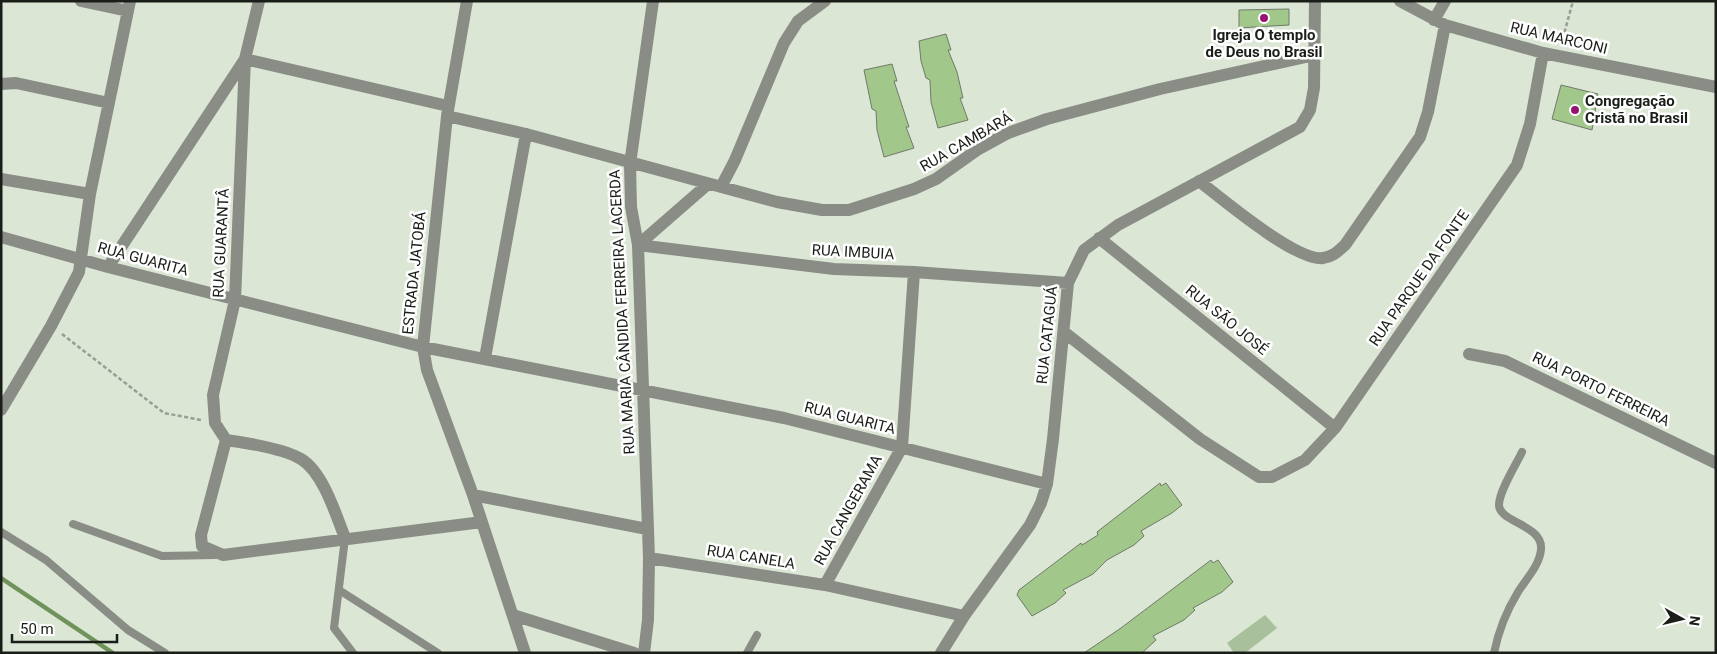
<svg xmlns="http://www.w3.org/2000/svg" width="1717" height="654" viewBox="0 0 1717 654" font-family="Roboto,sans-serif">
  <rect width="100%" height="100%" fill="#dbe6d5"/>
  <path fill="#a8c09b" d="M1265 615 1277 628 1245 653H1234L1227 643Z"/>
  <g fill="none" stroke-linecap="round" stroke-linejoin="round">
    <path stroke="#6f935a" stroke-width="4.5" d="M1 578 113 653"/>
  </g>
  <path fill="#a1c78b" stroke="#707a6b" d="M1289 9V25L1239 28V10Z
    M946 34 951 50H948L957 72 963 98H960L968 120 938 128 931 102 930 80 926 78 921 61 919 41Z
    M892 64 897 81H894L909 127H906L914 148 884 157 877 130 876 111 872 109 864 70Z
    M1561 85 1598 94 1592 130 1552 119Z
    M1160 483 1161 486 1166 483 1182 505 1172 513 1141 531 1144 536 1134 545 1107 560 1093 574 1063 590 1066 593 1055 603 1032 616 1017 595 1019 590 1081 543 1082 545 1098 535 1097 532Z
    M1211 560 1213 563 1218 560 1233 582 1222 592 1193 608 1195 610 1184 620 1153 636 1156 640 1142 653H1084L1121 628Z"/>
  <g fill="none" stroke-linecap="round" stroke-linejoin="round">
    <path stroke="#969f92" stroke-width="2.5" stroke-dasharray="4 2.5" stroke-linecap="butt" d="M1561 45 1573 1
      M62 334 164 413 201 420"/>
    <path stroke="#898d86" stroke-width="8" d="M73 524 162 556 216 555
      M1 532 46 560 128 630 165 653
      M345 538 334 628 353 653
      M339 590 438 653
      M747 653 757 635
      M1494 653C1498 633 1507 610 1518 592 1526 579 1540 565 1541 549 1543 525 1499 522 1499 505 1499 491 1516 465 1522 452"/>
    <path stroke="#898d86" stroke-width="12" d="M81 1 128 11
      M259 1 245 59 235 300 213 395 215 423 226 440 201 535 202 546 223 555 482 522
      M467 1 447 116 423 347 427 370 473 495 525 653
      M1400 1 1445 25 1543 53 1716 87
      M1434 20 1445 1
      M1 84 16 83 109 103
      M447 116 526 134 777 202 822 210H849L914 189 936 179 977 150 1008 133 1047 119 1160 89 1315 55
      M1 179 90 194
      M1199 181C1222 199 1297 262 1323 258 1333 257 1338 251 1345 245L1420 137 1428 112 1445 25
      M721 187 735 160 784 43 798 21 825 1
      M1 237 108 267 423 347 784 418 1047 484
      M1099 238 1335 428
      M638 245 834 269 914 272 1068 283
      M638 245 708 184
      M108 267 245 59 448 106
      M1064 332 1200 439 1259 477H1272L1305 460 1335 428 1517 165 1530 124 1543 53
      M1469 354 1505 361 1716 463
      M485 358 526 134
      M1 410 51 326 79 272 90 194 130 1
      M226 440C248 443 282 448 301 459 323 472 336 515 345 538
      M473 495 647 529
      M649 558 825 585 964 616
      M825 585 902 447 914 272
      M513 615 634 653
      M644 653 648 620 649 558 638 245 631 207 630 164 653 1
      M941 653 964 616 1030 525 1041 503 1047 484 1053 439 1068 283 1084 250 1118 225 1300 127 1310 110 1314 88 1315 1"/>
  </g>
  <g fill="#95156e" stroke="#fff" stroke-width="2">
    <circle cx="1264" cy="18" r="5"/>
    <circle cx="1575" cy="110" r="5"/>
  </g>
  <g text-anchor="middle" stroke-width="5" stroke-linejoin="round" paint-order="stroke">
    <g font-size="15" font-weight="bold" fill="#1a1e18" stroke="#fff">
      <text x="1264" y="40">Igreja O templo<tspan x="1264" dy="17">de Deus no Brasil</tspan></text>
      <text x="1585" y="106" text-anchor="start">Congregação<tspan x="1585" dy="17">Cristã no Brasil</tspan></text>
    </g>
    <g font-size="15" fill="#1a1e18" stroke="#fff">
      <text transform="translate(1559 38) rotate(13)" y="5">RUA MARCONI</text>
      <text transform="translate(966 142) rotate(-30)" y="5">RUA CAMBARÁ</text>
      <text transform="translate(221 243) rotate(-87)" y="5">RUA GUARANTÂ</text>
      <text transform="translate(853 252) rotate(3)" y="5">RUA IMBUIA</text>
      <text transform="translate(143 259) rotate(15)" y="5">RUA GUARITA</text>
      <text transform="translate(414 273) rotate(-84)" y="5">ESTRADA JATOBÁ</text>
      <text transform="translate(1419 278) rotate(-55)" y="5">RUA PARQUE DA FONTE</text>
      <text transform="translate(622 312) rotate(-93)" y="5">RUA MARIA CÂNDIDA FERREIRA LACERDA</text>
      <text transform="translate(1227 320) rotate(39)" y="5">RUA SÃO JOSÉ</text>
      <text transform="translate(1047 335) rotate(-84)" y="5">RUA CATAGUÁ</text>
      <text transform="translate(1601 389) rotate(26)" y="5">RUA PORTO FERREIRA</text>
      <text transform="translate(850 418) rotate(14)" y="5">RUA GUARITA</text>
      <text transform="translate(848 510) rotate(-61)" y="5">RUA CANGERAMA</text>
      <text transform="translate(751 557) rotate(9)" y="5">RUA CANELA</text>
    </g>
  </g>
  <rect width="1717" height="654" fill="none" stroke="#1a1e18" stroke-width="5"/>
  <g transform="translate(1682 619) rotate(98)" stroke="#ffffff" stroke-width="4" paint-order="stroke">
  <path d="M0-4L9 19L0 12L-9 19Z" fill="#1a1e18"/>
  <text y="-8" font-size="14" font-weight="bold" text-anchor="middle" fill="#1a1e18">N</text>
  </g>
  <path d="M12 634v8h105v-8" fill="none" stroke="#1a1e18" stroke-width="2.5"/>
  <text x="20" y="634" font-size="15" fill="#1a1e18" stroke="#ffffff" stroke-width="4" paint-order="stroke">50 m</text>
</svg>
